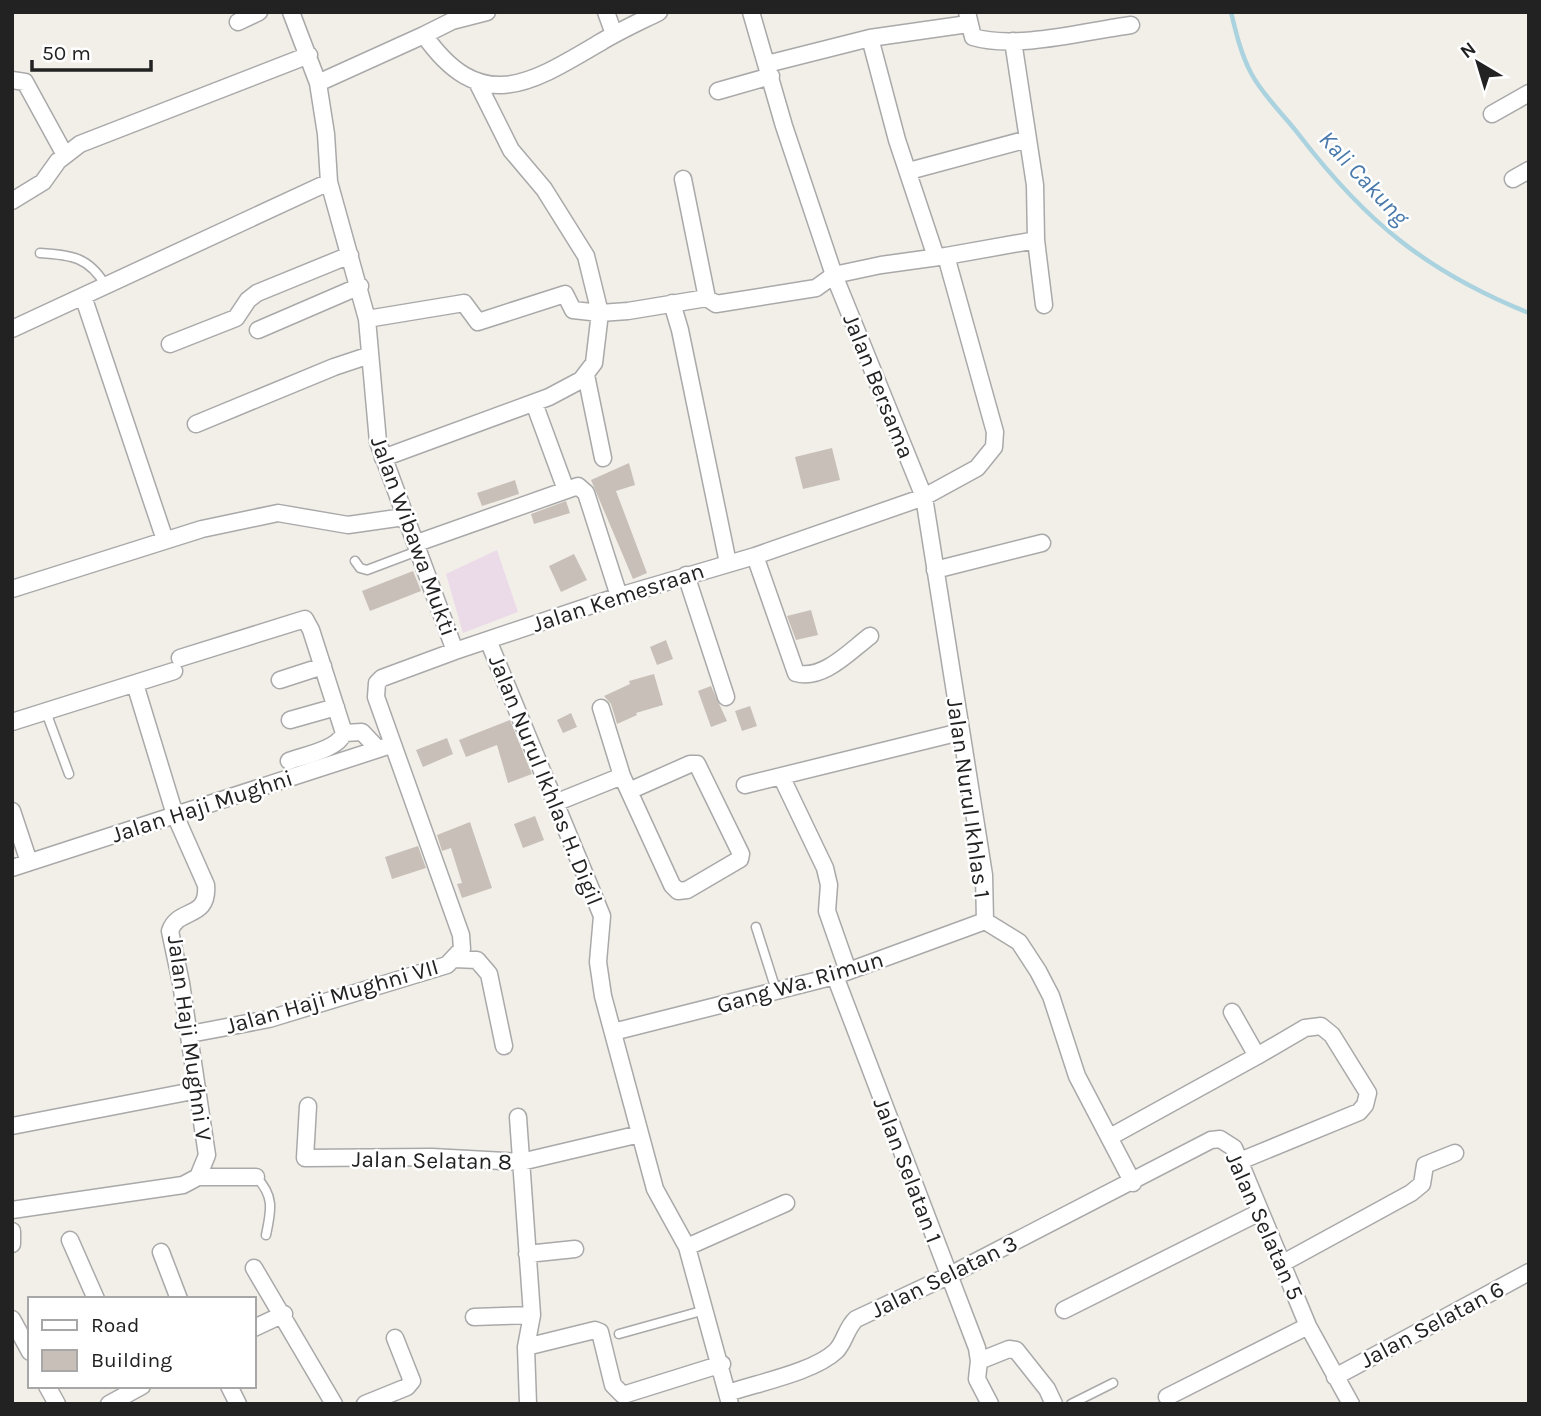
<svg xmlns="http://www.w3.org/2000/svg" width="1541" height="1416" viewBox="0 0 1541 1416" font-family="Karla,sans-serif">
  <rect width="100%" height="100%" fill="#f2efe9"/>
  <path fill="#ebdbe8" d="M497 550 518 612 463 633 446 574Z"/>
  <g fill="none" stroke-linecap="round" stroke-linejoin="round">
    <path stroke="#aad3df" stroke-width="4.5" d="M1231 12C1236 33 1241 54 1251 73 1263 96 1285 116 1300 136 1366 222 1427 272 1529 313"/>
  </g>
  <path fill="#c7bfb8" d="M832 448 840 480 803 489 795 457Z
    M629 463 635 485 616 491 647 573 633 579 591 480Z
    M515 480 519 494 482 506 477 493Z
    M566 501 570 513 534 524 531 514Z
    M574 554 587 580 561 592 549 566Z
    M413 571 421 591 370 611 362 591Z
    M811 610 818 635 796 640 787 616Z
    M666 640 673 659 657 665 650 647Z
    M654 674 663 705 636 713 637 715 617 724 611 704 604 696 630 684 629 681Z
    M711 686 727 721 711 727 698 691Z
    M750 706 757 726 742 731 735 711Z
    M571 713 577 727 563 733 557 720Z
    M510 720 532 774 508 783 497 745 466 757 459 740Z
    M447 738 453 754 423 767 416 750Z
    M535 816 544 840 523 848 514 824Z
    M470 822 492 888 462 898 457 884 462 883 451 848 442 851 437 835Z
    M418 846 426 868 392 879 385 857Z"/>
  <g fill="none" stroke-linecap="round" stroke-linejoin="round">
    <g stroke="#a9a9a9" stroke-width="11">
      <path id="lane" d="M40 253C72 255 89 257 106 286
        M355 561 360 568 367 570 420 550
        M46 712 69 774
        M756 927 776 990
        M256 1177C275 1196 271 1211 266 1235
        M619 1334 705 1310
        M1071 1404 1113 1383"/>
    </g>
    <g stroke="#a9a9a9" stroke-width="19">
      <path id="street" d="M291 12 318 83 326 134 329 182 367 319 378 442 455 651
        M606 12 614 34
        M751 12 784 126 834 275 924 497 984 875 985 921 1019 942 1038 971 1051 996 1077 1076 1133 1183
        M967 12 973 37C1016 50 1086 31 1131 25
        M238 22 259 12
        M424 35 452 21 487 12
        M870 38 897 140 936 257
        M1013 41 1035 185 1036 240 1044 305
        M767 64 870 38 968 24
        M12 80 25 82 65 155
        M318 83 424 35C481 116 530 84 601 42 619 31 639 22 659 12
        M718 91 771 76
        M1492 114 1529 93
        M909 171 1028 139
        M683 179 707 298
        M1513 179 1529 170
        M12 201 43 182 58 161 80 144 309 55
        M946 256 1036 240
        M83 296 165 540
        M672 303 680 330 728 563
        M12 329 329 182
        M258 330 360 286
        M170 344 236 318 248 300 257 293 350 255
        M586 375 603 458
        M534 403 566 490
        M196 424 334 367 370 355
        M383 458 549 397 581 380 594 363 600 313 586 256 544 189 511 150 477 82
        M417 543 578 486 586 493 619 596
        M755 556 796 673C823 681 851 650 870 636
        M935 570 1042 543
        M686 575 726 697
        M12 589 202 529 278 513 348 525 404 517
        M488 640 602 916 598 962 603 996 655 1189 687 1247 730 1404
        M180 658 305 619 311 630 344 733C337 750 305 755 289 761
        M280 680 323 666
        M601 708 622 776
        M290 720 336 707
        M12 722 174 671
        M344 733 362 732 378 749
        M781 776 825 868 829 885 827 911 848 971
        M745 785 960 732
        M555 803 622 776 672 885 678 891 687 890 740 859 741 854 697 764H690L629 791
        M12 811 29 862
        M12 868 391 745
        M455 959 477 960 489 974 504 1046
        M835 976 977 1348 979 1361 977 1379 990 1404
        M1232 1012 1257 1056 1305 1028 1321 1026 1332 1035 1368 1093 1365 1105 1359 1112 1240 1161
        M613 1032 835 976 985 921
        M190 1034 269 1019 447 965 462 949 461 935 376 697 377 683 382 678 455 651 619 596 755 556 924 497 977 468 994 447 995 432 946 256 881 265 834 275 816 288 716 304 707 298 628 311 600 313 573 310 565 294 478 322 464 303 367 319
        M308 1106 305 1158 432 1157 521 1162 640 1134
        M518 1117 532 1315 526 1347 528 1404
        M12 1126 198 1090
        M1110 1137 1257 1056
        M198 1177H256
        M12 1210 183 1185 198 1177 207 1155 181 983 170 931C178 907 209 920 206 885L175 815 135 684
        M12 1231V1244
        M70 1240 96 1299
        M687 1247 786 1203
        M161 1252 179 1299
        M527 1254 575 1249
        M1283 1263 1411 1193 1422 1184 1425 1165 1455 1153
        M254 1268 334 1404
        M1064 1310 1260 1212
        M474 1317 532 1315
        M12 1319 30 1352
        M254 1328 284 1314
        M526 1347 595 1330 600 1332 613 1385 623 1395 722 1364
        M979 1361 1009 1349 1016 1350 1047 1389 1054 1404
        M1335 1377 1529 1272
        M47 1386 57 1404
        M229 1386 238 1404
        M728 1393C757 1383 814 1372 836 1351 845 1342 846 1328 856 1319L948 1276 1211 1140 1220 1139 1234 1148 1308 1326 1351 1404
        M1167 1397 1308 1326
        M109 1404 142 1386
        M365 1404 407 1387 412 1381 395 1338"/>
    </g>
    <use href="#lane" stroke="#fff" stroke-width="8"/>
    <use href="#street" stroke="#fff" stroke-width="16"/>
  </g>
  <g text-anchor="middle" stroke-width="5" stroke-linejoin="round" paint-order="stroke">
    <g font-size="23" fill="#222" stroke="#fff">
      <text transform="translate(879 386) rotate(68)" y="8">Jalan Bersama</text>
      <text transform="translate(414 536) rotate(70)" y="8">Jalan Wibawa Mukti</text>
      <text transform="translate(618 597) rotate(-18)" y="8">Jalan Kemesraan</text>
      <text transform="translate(546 780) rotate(68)" y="8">Jalan Nurul Ikhlas H. Digil</text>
      <text transform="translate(969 798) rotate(82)" y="8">Jalan Nurul Ikhlas 1</text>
      <text transform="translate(202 806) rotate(-18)" y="8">Jalan Haji Mughni</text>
      <text transform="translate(800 982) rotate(-16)" y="8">Gang Wa. Rimun</text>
      <text transform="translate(332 996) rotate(-16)" y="8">Jalan Haji Mughni VII</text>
      <text transform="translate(190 1038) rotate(82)" y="8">Jalan Haji Mughni V</text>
      <text transform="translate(432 1160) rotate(1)" y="8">Jalan Selatan 8</text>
      <text transform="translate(908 1170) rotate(69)" y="8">Jalan Selatan 1</text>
      <text transform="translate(1265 1226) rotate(66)" y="8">Jalan Selatan 5</text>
      <text transform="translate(944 1276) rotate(-26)" y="8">Jalan Selatan 3</text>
      <text transform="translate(1432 1324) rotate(-28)" y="8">Jalan Selatan 6</text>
    </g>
    <g font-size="24" font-style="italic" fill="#4a7aab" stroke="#fff">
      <text transform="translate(1364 178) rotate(47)" y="8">Kali Cakung</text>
    </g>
  </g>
  <rect width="1541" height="1416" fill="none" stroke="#222222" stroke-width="28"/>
  <rect x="28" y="1297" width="228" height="91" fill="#ffffff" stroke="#a7a7a7" stroke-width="2"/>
  <rect x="42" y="1320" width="35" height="10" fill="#ffffff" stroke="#a7a7a7" stroke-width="2"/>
  <text x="91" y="1332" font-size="21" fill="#222222">Road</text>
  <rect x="42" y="1350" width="35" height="21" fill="#c7bfb8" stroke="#a7a7a7" stroke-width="2"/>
  <text x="91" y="1367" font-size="21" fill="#222222">Building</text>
  <g transform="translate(1478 63) rotate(322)" stroke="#ffffff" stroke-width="5" paint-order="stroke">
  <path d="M0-5L12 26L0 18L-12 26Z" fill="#222222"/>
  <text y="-10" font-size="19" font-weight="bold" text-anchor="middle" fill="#222222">N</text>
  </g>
  <path d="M32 60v10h119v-10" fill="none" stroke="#222222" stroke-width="3.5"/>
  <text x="42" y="60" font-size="21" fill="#222222" stroke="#ffffff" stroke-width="5" paint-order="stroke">50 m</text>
</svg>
